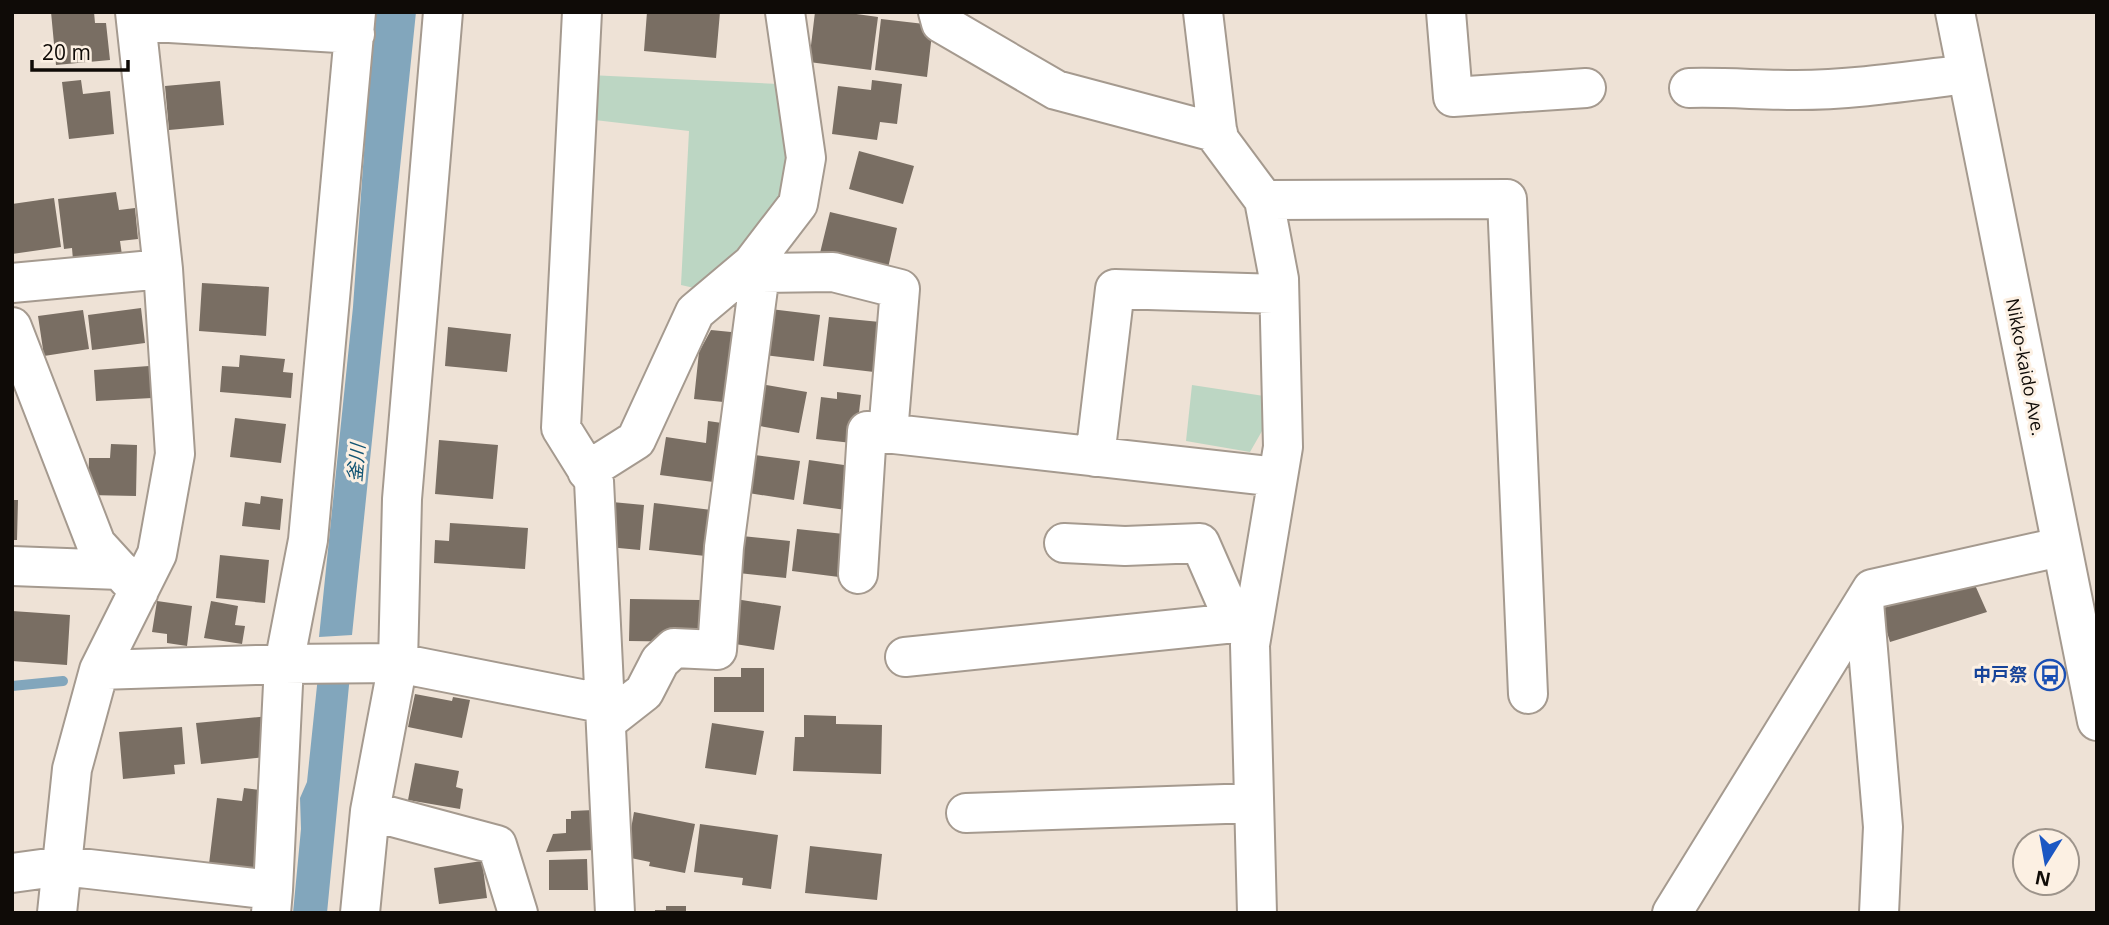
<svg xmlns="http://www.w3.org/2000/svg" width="2109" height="925" viewBox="0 0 2109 925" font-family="'Open Sans','Noto Sans JP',sans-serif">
  <rect width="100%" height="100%" fill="#eee2d6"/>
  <path fill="#bcd6c3" d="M589 75 779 84 788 158 786 182 775 216 703 290 681 285 689 131 586 119Z
    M1192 385 1264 396 1262 431 1250 452 1186 441Z"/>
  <path fill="#82a6bc" d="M374 12H416L352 635 319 637 353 307Z
    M350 675 327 913H293L301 829 300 798 307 782 318 676Z"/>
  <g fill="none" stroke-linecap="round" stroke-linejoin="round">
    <path stroke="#82a6bc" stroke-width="10" d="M12 686 63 681"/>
  </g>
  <path fill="#796e63" d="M51 12H94L95 23H106L110 60 56 65Z
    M647 12H720L716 58 644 51Z
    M815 12H842L878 17 871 70 809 62Z
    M881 19 933 25 927 77 875 70Z
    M81 80 83 94 110 91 114 134 69 139 62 82Z
    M872 80 902 84 897 124 880 122 877 140 832 134 838 86 871 90Z
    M220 81 224 125 169 130 165 86Z
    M859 151 914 166 903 204 849 189Z
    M116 192 119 210 135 208 138 239 120 241 122 255 73 260 72 248 64 249 58 199Z
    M54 198 61 247 12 254V204Z
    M830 212 897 228 888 268 820 253Z
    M202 283 269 287 266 336 199 331Z
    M141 308 145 343 92 350 88 315Z
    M761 308 820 315 814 361 755 354Z
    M83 310 89 349 44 356 38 316Z
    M829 317 880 322 874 372 823 366Z
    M448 327 511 334 507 372 445 366Z
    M711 330 741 333 733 403 694 399 699 352Z
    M240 355 285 359 283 372 293 373 291 398 220 392 222 366 239 367Z
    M149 366 152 398 96 401 94 370Z
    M755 383 807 392 799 433 748 424Z
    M837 392 861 395 858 421 852 443 816 439 821 397 837 399Z
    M235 418 286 424 281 463 230 457Z
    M708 421 729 424 721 483 660 475 666 437 706 443Z
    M439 440 498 445 493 499 435 494Z
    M111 444 137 445 136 496 88 495 89 458H110Z
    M748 454 800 461 794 500 742 492Z
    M809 460 851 466 846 510 803 504Z
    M261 496 283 499 280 530 242 526 245 502 260 504Z
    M12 500H18L17 540H12Z
    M612 502 644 505 640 550 608 547Z
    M654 503 720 511 715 557 649 550Z
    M450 523 528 528 525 569 434 563 435 540 449 541Z
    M797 529 844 534 839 577 792 571Z
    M732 535 790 541 786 578 729 572Z
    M220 555 269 560 265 603 216 598Z
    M1971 576 1987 612 1890 642 1880 609 1890 606 1887 598Z
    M729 598 781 606 774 650 722 642Z
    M630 599 700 600V642L629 641Z
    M157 601 192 606 187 646 167 643V634L152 632Z
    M211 601 238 606 235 625 245 626 242 644 204 638Z
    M12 611 70 615 67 665 12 661Z
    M741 668H764V712H714V677H741Z
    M415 694 452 701 453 697 470 700 462 738 408 727Z
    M804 715 836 716V724L882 725 881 774 793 771 795 737H804Z
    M270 716 274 756 201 764 196 723Z
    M712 723 764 731 756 775 705 768Z
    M182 727 185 764 174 765 175 774 123 779 119 732Z
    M415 763 459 771 456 787 463 789 460 809 408 800Z
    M244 788 276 792 267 871 209 864 217 798 242 801Z
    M594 810 595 850 546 852 553 834 566 833V819H571V811Z
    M634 812 695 824 685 873 649 866 650 862 626 857Z
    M700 824 778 835 771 889 742 885 743 878 694 872Z
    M810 846 882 854 877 900 805 893Z
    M587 859 588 890H549V860Z
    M482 861 487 898 439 904 434 868Z
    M666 906H686V913H655V910H666Z"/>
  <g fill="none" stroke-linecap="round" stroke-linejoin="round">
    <g stroke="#a59a8f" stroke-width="42">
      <path id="minor" d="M582 12 561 428 594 481 615 913
        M938 12 941 23 1056 90 1218 133
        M1203 12 1218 138 1264 200 1279 279 1283 447 1250 645 1257 913
        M1446 12 1453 97 1586 88
        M136 21 355 34
        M1689 88C1725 87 1760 90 1796 90 1853 90 1910 81 1967 74
        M1264 200 1507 199 1528 694
        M760 273 833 272 900 289 888 433
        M12 283 163 269
        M12 327 96 544 139 591
        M1095 457 1115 289 1279 294
        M587 471 636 440 695 312 752 264 798 204 806 158 785 12
        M1064 543 1125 546 1200 543 1235 623
        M12 566 120 570
        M858 574 867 431 1278 477
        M1864 602 1883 827 1879 913
        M905 657 1254 621
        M99 670 284 664 398 663 606 704
        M607 721 644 692 660 661 674 648 717 650 724 547 760 273 752 264
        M370 811 497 845 518 913
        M966 813 1254 803
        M12 873 63 866 273 890 271 913
        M273 890 284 664 308 540 356 12
        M57 913 72 769 99 670 157 554 175 454 163 269 135 12
        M360 913 370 811 398 663 402 499 443 12
        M1672 913 1872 589 2060 547"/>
    </g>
    <g stroke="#a59a8f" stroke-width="42">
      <path id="highway" d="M1955 12 2097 721"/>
    </g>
    <use href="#minor" stroke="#fff" stroke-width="38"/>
    <use href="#highway" stroke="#fff" stroke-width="38"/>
  </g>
  <defs>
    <g id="bus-ring" transform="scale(1.575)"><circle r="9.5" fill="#fcf0e3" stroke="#1a4fb4" stroke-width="1.5"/><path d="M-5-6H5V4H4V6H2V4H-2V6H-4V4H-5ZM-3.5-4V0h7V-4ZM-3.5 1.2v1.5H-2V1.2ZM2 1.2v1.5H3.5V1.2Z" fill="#1a4fb4"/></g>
  </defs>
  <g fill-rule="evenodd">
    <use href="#bus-ring" x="2050" y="675"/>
  </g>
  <g text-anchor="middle" stroke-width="6" stroke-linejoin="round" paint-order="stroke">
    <g font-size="18" fill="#0f0b07" stroke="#fcf0e3">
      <text transform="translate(2025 367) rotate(79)" y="6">Nikko-kaido Ave.</text>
    </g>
    <g font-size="18" font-weight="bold" fill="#164399" stroke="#fcf0e3" text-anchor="end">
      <text x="2027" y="681">中戸祭</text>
    </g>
    <g font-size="19" font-style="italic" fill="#115473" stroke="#fcf0e3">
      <text transform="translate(356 463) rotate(-85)" y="7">釜川</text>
    </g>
  </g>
  <rect width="2109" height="925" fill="none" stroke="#0f0b07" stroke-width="28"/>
  <g transform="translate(2046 862) rotate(191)"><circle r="33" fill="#fcf0e3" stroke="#9d948b" stroke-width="2"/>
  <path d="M0-5L12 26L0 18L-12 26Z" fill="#1b57c3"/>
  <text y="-10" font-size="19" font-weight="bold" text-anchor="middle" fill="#0f0b07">N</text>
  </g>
  <path d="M32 60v10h96v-10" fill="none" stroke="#0f0b07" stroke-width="3.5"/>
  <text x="42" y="60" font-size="21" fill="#0f0b07" stroke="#fcf0e3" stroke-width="5" paint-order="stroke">20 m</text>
</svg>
